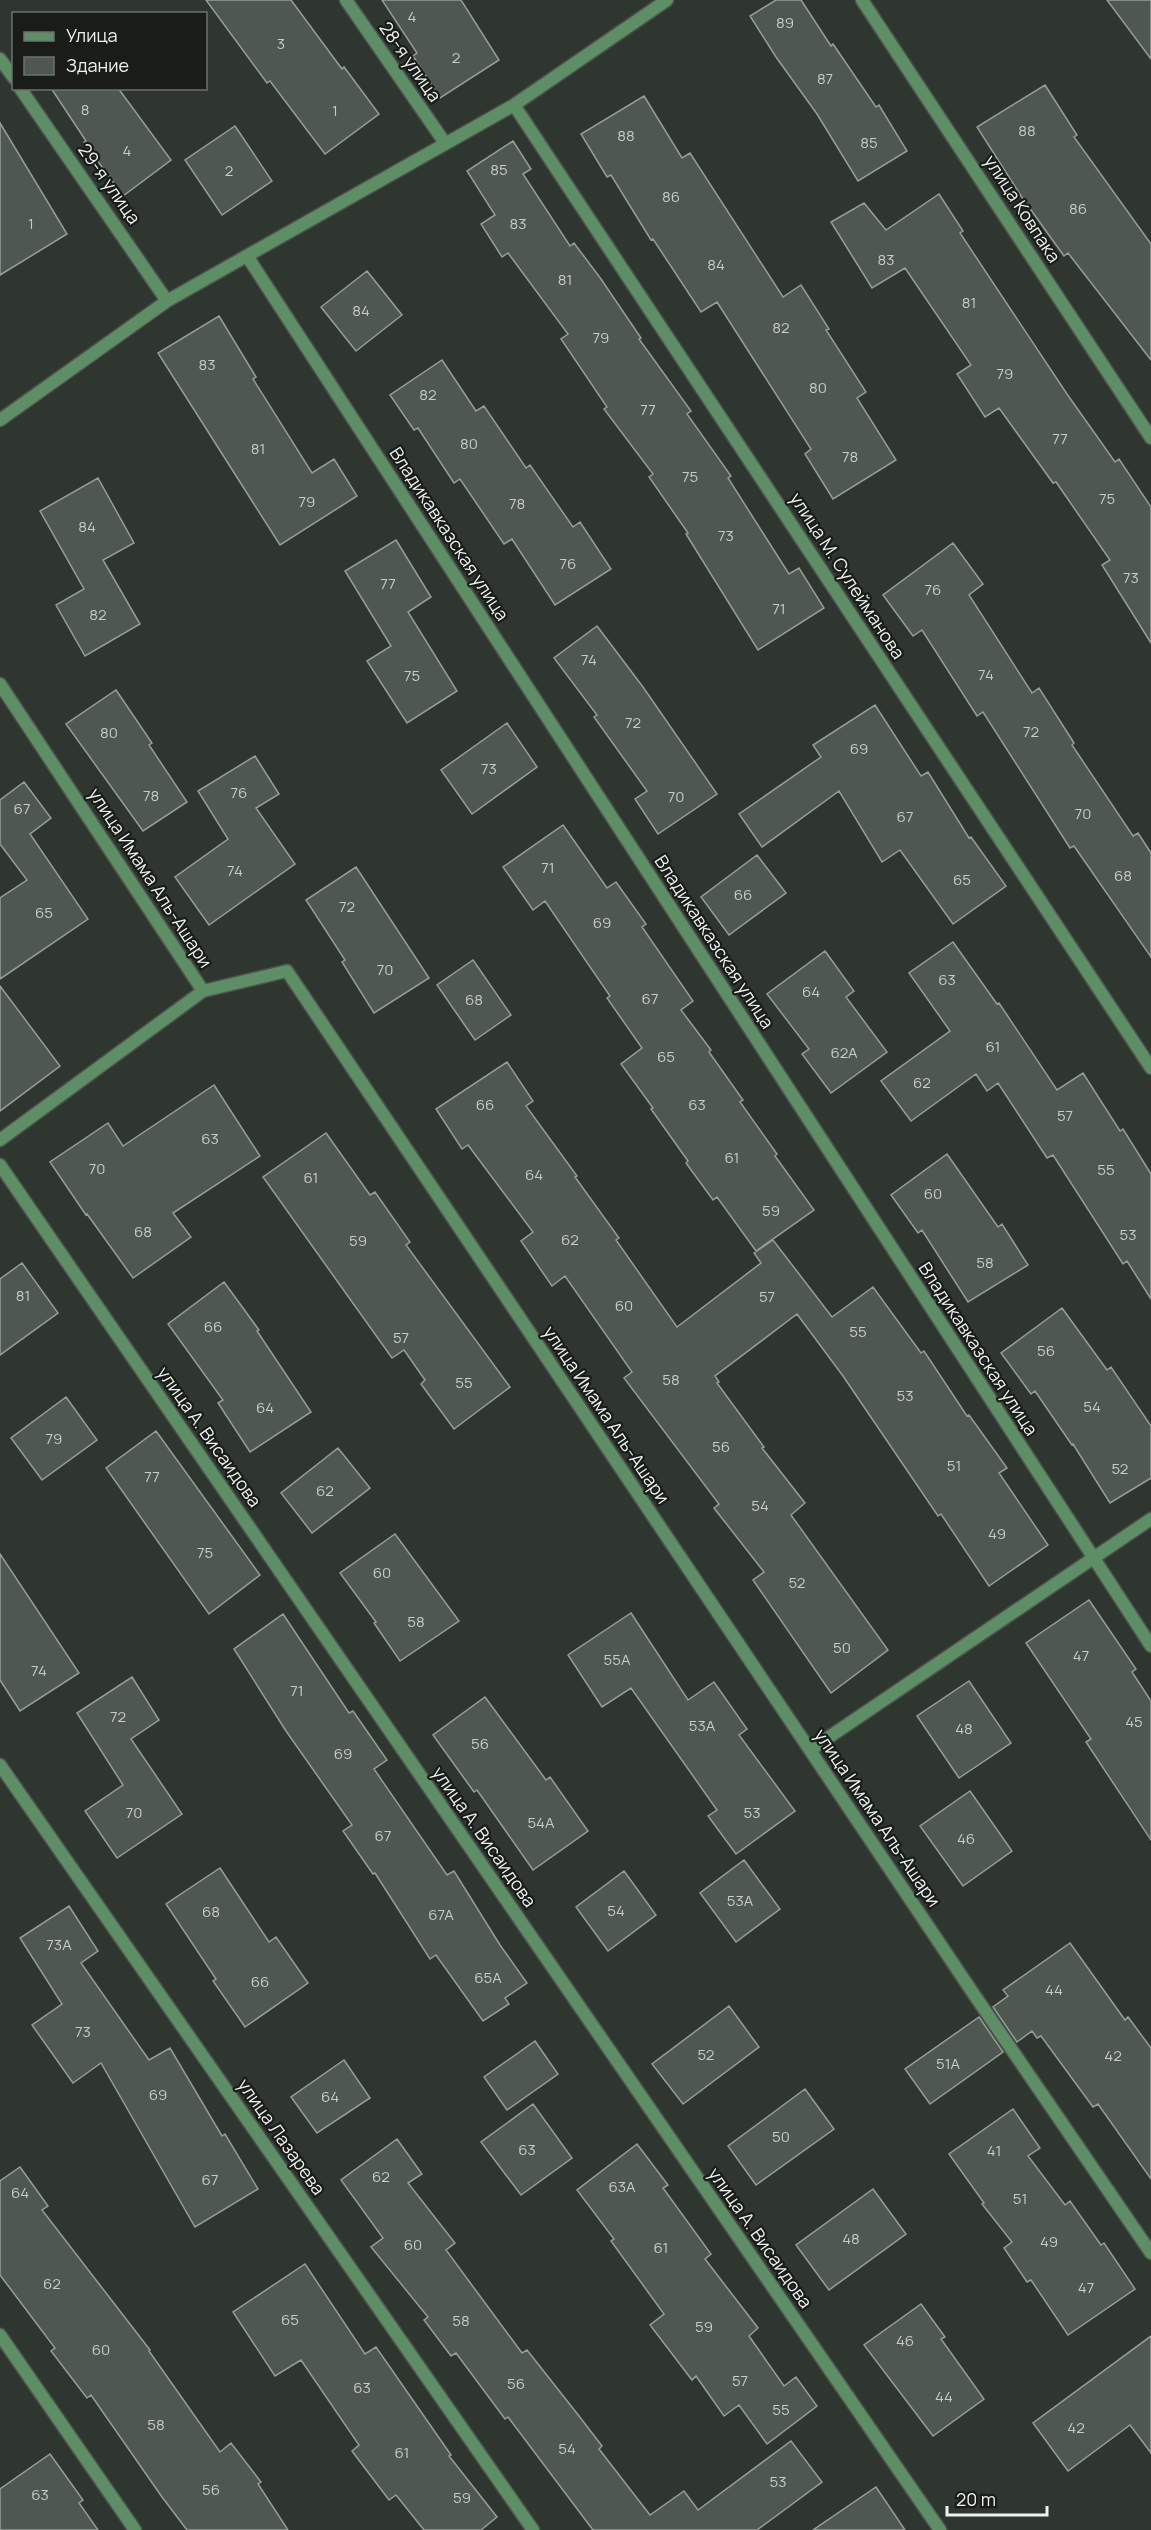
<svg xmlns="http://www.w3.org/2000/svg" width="1151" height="2530" viewBox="0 0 1151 2530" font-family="Manrope,sans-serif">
  <rect width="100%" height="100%" fill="#2e362f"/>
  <path fill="#4f5850" stroke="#969f97" stroke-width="1.5" d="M206 0H291L342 69 344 67 379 114 325 154 270 81 267 83Z
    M382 0H461L499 60 440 98 413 56 417 53Z
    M776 0H801L831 46 833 44 876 107 879 105 907 151 858 181 817 114 776 57 750 16Z
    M1107 0H1151V59Z
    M1045 85 1077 135 1074 137 1151 244V360L1068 253 1064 256 1023 199 977 127Z
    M51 88H118L171 160 123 196 84 142 86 141Z
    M644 96 682 158 690 153 783 297 801 285 829 329 826 330 866 392 857 398 896 460 833 499 805 454 811 449 717 302 701 312 653 239 651 240 611 175 607 177 581 134Z
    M0 123 67 234 0 275Z
    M235 126 272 181 222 215 185 160Z
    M513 141 531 169 523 174 570 246 574 243 601 279 641 338 639 339 691 411 687 414 731 476 728 478 789 574 799 568 824 608 758 650 686 534 688 533 649 477 653 474 604 409 607 407 561 339 568 334 508 253 502 257 481 224 495 215 467 171Z
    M939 194 963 231 960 233 1067 394 1115 462 1119 459 1151 507V643L1102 565 1110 560 1056 482 1053 483 999 408 985 417 957 374 971 365 905 268 872 288 831 222 864 203 886 230Z
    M367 271 402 315 356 351 321 307Z
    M219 316 256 377 253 379 312 473 334 459 357 496 280 545 158 353Z
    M442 360 476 411 484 406 526 468 530 465 573 527 580 522 611 569 555 605 512 539 504 544 460 479 454 483 418 428 414 430 390 395Z
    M98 478 134 543 103 560 140 624 85 656 56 605 84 589 40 511Z
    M396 540 431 597 408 612 457 691 407 723 367 661 391 646 345 571Z
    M953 543 983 584 969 595 1032 693 1039 688 1074 743 1072 745 1133 836 1138 833 1151 853V957L1074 846 1070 848 983 712 977 716 922 630 913 636 883 595Z
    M597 626 643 687 717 794 658 834 635 799 647 791 594 717 597 715 554 658Z
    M116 690 152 743 149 745 187 802 143 831 66 724Z
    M875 705 921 776 928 772 969 838 971 837 1006 886 953 924 900 850 882 862 839 791 762 847 739 814 821 757 813 745Z
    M507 723 537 767 472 814 441 770Z
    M255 756 279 794 256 808 295 864 209 925 175 877 228 839 198 791Z
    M24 782 51 818 30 834 88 919 0 979V898L27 880 0 844V800Z
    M563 825 607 888 616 882 646 924 642 927 693 1001 681 1010 711 1050 709 1052 743 1100 740 1102 777 1154 775 1156 814 1210 756 1251 717 1197 713 1200 686 1163 688 1161 651 1109 653 1108 621 1064 642 1048 607 998 610 996 545 901 533 910 503 867Z
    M757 855 786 893 729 935 701 897Z
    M356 867 429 978 374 1013 342 962 345 960 306 900Z
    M953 942 997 1004 999 1003 1057 1090 1083 1073 1120 1131 1123 1129 1151 1174V1299L1127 1261 1123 1264 1053 1155 1047 1158 998 1083 987 1091 976 1074 911 1121 881 1081 950 1031 909 973Z
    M825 951 854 991 846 997 887 1052 831 1093 802 1054 809 1049 767 994Z
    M473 960 511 1015 475 1040 437 985Z
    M0 986 60 1066 0 1111Z
    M507 1062 533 1101 526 1106 577 1176 575 1177 619 1238 616 1240 677 1327 761 1263 754 1253 773 1240 832 1317 873 1287 921 1353 924 1351 967 1416 969 1415 1007 1468 999 1473 1048 1545 989 1586 941 1514 938 1516 843 1376 797 1314 715 1376 719 1382 717 1383 764 1447 762 1448 805 1503 791 1515 888 1650 831 1693 753 1580 764 1572 714 1508 719 1504 624 1378 632 1372 565 1276 552 1286 521 1241 533 1232 468 1145 462 1149 436 1109Z
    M214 1085 260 1156 173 1213 191 1237 133 1278 87 1214 86 1215 50 1162 108 1123 123 1146Z
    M326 1133 370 1195 375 1192 410 1242 406 1245 510 1387 454 1429 421 1384 425 1380 404 1350 392 1358 263 1177Z
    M947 1154 998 1227 1002 1224 1028 1265 968 1302 922 1230 918 1233 891 1195Z
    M22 1263 58 1313 0 1355V1279Z
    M224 1282 259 1330 257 1331 311 1412 250 1452 218 1403 223 1400 168 1324Z
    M1062 1308 1107 1370 1111 1367 1151 1426V1478L1110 1503 1073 1444 1072 1445 1035 1391 1031 1394 1001 1353Z
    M66 1397 97 1440 42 1480 11 1438Z
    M156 1431 260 1575 209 1614 106 1468Z
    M338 1448 370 1488 312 1533 281 1493Z
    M395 1534 459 1621 400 1661 374 1623 376 1622 340 1573Z
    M0 1554 79 1673 20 1711 0 1680Z
    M1089 1600 1136 1669 1132 1672 1151 1701V1840L1086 1742 1091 1739 1026 1643Z
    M631 1613 688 1700 714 1682 747 1729 739 1735 795 1811 736 1854 708 1816 717 1810 631 1688 602 1707 568 1655Z
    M283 1614 349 1713 353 1711 387 1760 374 1769 447 1875 454 1871 500 1945 527 1983 505 1998 509 2004 483 2021 436 1955 430 1959 375 1873 373 1874 343 1831 352 1825 286 1731 234 1649Z
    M132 1677 159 1720 131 1739 182 1814 117 1858 85 1811 123 1785 77 1713Z
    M969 1681 1011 1743 959 1778 917 1716Z
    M485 1697 546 1780 550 1777 588 1831 533 1870 477 1790 474 1792 433 1735Z
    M970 1791 1012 1851 963 1886 920 1826Z
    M744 1860 780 1909 736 1942 700 1893Z
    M220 1868 269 1942 276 1937 308 1983 245 2027 213 1981 216 1979 166 1904Z
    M624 1871 656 1915 608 1951 576 1907Z
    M69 1906 98 1951 81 1963 149 2060 170 2048 222 2136 225 2134 258 2189 195 2227 101 2063 73 2083 32 2025 62 2004 20 1938Z
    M1070 1943 1125 2020 1128 2017 1151 2048V2179L1098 2104 1093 2107 1041 2036 1037 2038 1032 2031 1017 2042 993 2007 1008 1996 1003 1990Z
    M729 2006 759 2047 683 2104 652 2064Z
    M979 2017 1003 2052 930 2104 905 2069Z
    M535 2041 558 2074 507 2110 484 2077Z
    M344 2060 370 2098 317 2133 291 2097Z
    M805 2089 834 2129 756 2185 728 2146Z
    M533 2104 572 2158 521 2195 481 2142Z
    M1013 2109 1040 2148 1028 2156 1065 2205 1070 2201 1101 2245 1104 2243 1135 2289 1068 2335 1031 2280 1027 2282 1004 2248 1012 2242 982 2204 984 2203 949 2154Z
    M397 2139 422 2174 408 2183 455 2243 446 2250 522 2353 527 2350 579 2416 602 2446 599 2449 650 2515 684 2491 698 2510 791 2441 822 2482 757 2530H593L508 2417 505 2419 456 2353 451 2356 424 2320 428 2317 371 2247 383 2238 341 2180Z
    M637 2144 668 2185 663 2188 711 2254 705 2259 758 2328 749 2336 784 2386 796 2377 817 2406 767 2444 739 2405 724 2416 696 2376 692 2380 650 2325 664 2314 611 2241 614 2239 577 2190Z
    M20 2167 48 2206 42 2210 150 2350 149 2351 220 2452 231 2443 261 2482 258 2484 288 2530H187L162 2497 91 2395 87 2398 51 2351 55 2348 0 2275V2181Z
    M873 2189 906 2234 829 2290 796 2245Z
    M305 2264 365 2354 376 2347 451 2455 449 2456 497 2517 481 2530H424L396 2495 389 2500 352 2451 359 2445 301 2360 275 2376 233 2312Z
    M921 2304 945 2337 941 2339 984 2399 933 2436 864 2345Z
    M1151 2336V2453L1130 2425 1068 2471 1033 2423Z
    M50 2454 83 2500 79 2503 98 2530H0V2489Z
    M876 2487 905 2530H813Z"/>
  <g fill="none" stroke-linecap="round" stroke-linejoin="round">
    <g stroke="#4d544d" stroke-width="15">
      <path id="street" d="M346 0 445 143
        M862 0 1151 438
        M0 59 14 78
        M20 88 167 301
        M514 105 1151 1068
        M247 256 1151 1646
        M0 420 167 301 514 105 667 0
        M0 684 203 991 287 971 973 1993 1151 2253
        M0 1140 203 991
        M0 1165 940 2530
        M810 1750 1151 1519
        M0 1765 533 2530
        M0 2335 135 2530"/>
    </g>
    <use href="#street" stroke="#5e8e66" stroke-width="12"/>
  </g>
  <g text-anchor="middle" stroke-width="4.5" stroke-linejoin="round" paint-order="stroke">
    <g font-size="15" fill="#c6ccc6">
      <text x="412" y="22">4</text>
      <text x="785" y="28">89</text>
      <text x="281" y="49">3</text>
      <text x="456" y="63">2</text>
      <text x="825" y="84">87</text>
      <text x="85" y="115">8</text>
      <text x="335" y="116">1</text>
      <text x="1027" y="136">88</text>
      <text x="626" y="141">88</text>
      <text x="869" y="148">85</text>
      <text x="127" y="156">4</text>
      <text x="499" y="175">85</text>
      <text x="229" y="176">2</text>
      <text x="671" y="202">86</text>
      <text x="1078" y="214">86</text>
      <text x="31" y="229">1</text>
      <text x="518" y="229">83</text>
      <text x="886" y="265">83</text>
      <text x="716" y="270">84</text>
      <text x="565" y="285">81</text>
      <text x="969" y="308">81</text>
      <text x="361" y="316">84</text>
      <text x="781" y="333">82</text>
      <text x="601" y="343">79</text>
      <text x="207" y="370">83</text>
      <text x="1005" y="379">79</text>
      <text x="818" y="393">80</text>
      <text x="428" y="400">82</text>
      <text x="648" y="415">77</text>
      <text x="1060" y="444">77</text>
      <text x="469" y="449">80</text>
      <text x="258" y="454">81</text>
      <text x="850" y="462">78</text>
      <text x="690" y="482">75</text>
      <text x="1107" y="504">75</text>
      <text x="307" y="507">79</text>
      <text x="517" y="509">78</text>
      <text x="87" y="532">84</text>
      <text x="726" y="541">73</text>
      <text x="568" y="569">76</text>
      <text x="1131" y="583">73</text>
      <text x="388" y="589">77</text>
      <text x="933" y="595">76</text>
      <text x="779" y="614">71</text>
      <text x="98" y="620">82</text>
      <text x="589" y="665">74</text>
      <text x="986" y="680">74</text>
      <text x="412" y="681">75</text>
      <text x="633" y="728">72</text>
      <text x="1031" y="737">72</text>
      <text x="109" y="738">80</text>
      <text x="859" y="754">69</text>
      <text x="489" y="774">73</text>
      <text x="239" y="798">76</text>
      <text x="151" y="801">78</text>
      <text x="676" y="802">70</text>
      <text x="22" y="814">67</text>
      <text x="1083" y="819">70</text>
      <text x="905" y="822">67</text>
      <text x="548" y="873">71</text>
      <text x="235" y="876">74</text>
      <text x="1123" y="881">68</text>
      <text x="962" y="885">65</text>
      <text x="743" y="900">66</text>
      <text x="347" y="912">72</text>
      <text x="44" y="918">65</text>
      <text x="602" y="928">69</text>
      <text x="385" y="975">70</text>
      <text x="947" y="985">63</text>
      <text x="811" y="997">64</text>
      <text x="650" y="1004">67</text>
      <text x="474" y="1005">68</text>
      <text x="993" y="1052">61</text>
      <text x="844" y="1058">62А</text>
      <text x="666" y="1062">65</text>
      <text x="922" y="1088">62</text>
      <text x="485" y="1110">66</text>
      <text x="697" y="1110">63</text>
      <text x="1065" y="1121">57</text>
      <text x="210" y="1144">63</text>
      <text x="732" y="1163">61</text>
      <text x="97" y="1174">70</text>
      <text x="1106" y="1175">55</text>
      <text x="534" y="1180">64</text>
      <text x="311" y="1183">61</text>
      <text x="933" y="1199">60</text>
      <text x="771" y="1216">59</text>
      <text x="143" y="1237">68</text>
      <text x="1128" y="1240">53</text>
      <text x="570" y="1245">62</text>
      <text x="358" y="1246">59</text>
      <text x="985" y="1268">58</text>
      <text x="23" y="1301">81</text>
      <text x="767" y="1302">57</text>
      <text x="624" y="1311">60</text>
      <text x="213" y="1332">66</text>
      <text x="858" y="1337">55</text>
      <text x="401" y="1343">57</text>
      <text x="1046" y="1356">56</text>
      <text x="671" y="1385">58</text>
      <text x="464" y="1388">55</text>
      <text x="905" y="1401">53</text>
      <text x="1092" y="1412">54</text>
      <text x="265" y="1413">64</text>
      <text x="54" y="1444">79</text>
      <text x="721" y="1452">56</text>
      <text x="954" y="1471">51</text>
      <text x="1120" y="1474">52</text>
      <text x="152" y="1482">77</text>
      <text x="325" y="1496">62</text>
      <text x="760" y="1511">54</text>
      <text x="997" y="1539">49</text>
      <text x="205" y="1558">75</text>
      <text x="382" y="1578">60</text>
      <text x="797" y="1588">52</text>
      <text x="416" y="1627">58</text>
      <text x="842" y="1653">50</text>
      <text x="1081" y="1661">47</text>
      <text x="617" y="1665">55А</text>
      <text x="39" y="1676">74</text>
      <text x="297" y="1696">71</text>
      <text x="118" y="1722">72</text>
      <text x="1134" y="1727">45</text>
      <text x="702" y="1731">53А</text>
      <text x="964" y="1734">48</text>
      <text x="480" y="1749">56</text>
      <text x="343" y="1759">69</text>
      <text x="134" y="1818">70</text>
      <text x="752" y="1818">53</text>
      <text x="541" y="1828">54А</text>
      <text x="383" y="1841">67</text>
      <text x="966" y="1844">46</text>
      <text x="740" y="1906">53А</text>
      <text x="616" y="1916">54</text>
      <text x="211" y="1917">68</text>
      <text x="441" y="1920">67А</text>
      <text x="59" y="1950">73А</text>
      <text x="488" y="1983">65А</text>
      <text x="260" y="1987">66</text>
      <text x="1054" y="1995">44</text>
      <text x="83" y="2037">73</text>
      <text x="706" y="2060">52</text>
      <text x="1113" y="2061">42</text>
      <text x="948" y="2069">51А</text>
      <text x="158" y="2100">69</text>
      <text x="330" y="2102">64</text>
      <text x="781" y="2142">50</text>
      <text x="527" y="2155">63</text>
      <text x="994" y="2156">41</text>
      <text x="381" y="2182">62</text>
      <text x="210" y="2185">67</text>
      <text x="622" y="2192">63А</text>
      <text x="20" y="2198">64</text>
      <text x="1020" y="2204">51</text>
      <text x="851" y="2244">48</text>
      <text x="1049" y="2247">49</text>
      <text x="413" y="2250">60</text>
      <text x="661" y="2253">61</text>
      <text x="52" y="2289">62</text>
      <text x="1086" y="2293">47</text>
      <text x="290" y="2325">65</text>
      <text x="461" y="2326">58</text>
      <text x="704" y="2332">59</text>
      <text x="905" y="2346">46</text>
      <text x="101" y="2355">60</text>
      <text x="740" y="2386">57</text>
      <text x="516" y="2389">56</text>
      <text x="362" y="2393">63</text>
      <text x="944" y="2402">44</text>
      <text x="781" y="2415">55</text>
      <text x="156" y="2430">58</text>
      <text x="1076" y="2433">42</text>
      <text x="567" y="2454">54</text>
      <text x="402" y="2458">61</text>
      <text x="778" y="2487">53</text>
      <text x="211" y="2495">56</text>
      <text x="40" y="2500">63</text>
      <text x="462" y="2503">59</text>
    </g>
    <g font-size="18" fill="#edf2ed" stroke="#191c19">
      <text transform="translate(410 62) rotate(55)" y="6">28-я улица</text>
      <text transform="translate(109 184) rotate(55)" y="6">29-я улица</text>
      <text transform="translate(1022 209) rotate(57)" y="6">улица Ковпака</text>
      <text transform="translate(449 534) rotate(57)" y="6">Владикавказская улица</text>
      <text transform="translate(847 576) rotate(57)" y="6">улица М. Сулейманова</text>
      <text transform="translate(150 878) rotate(57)" y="6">улица Имама Аль-Ашари</text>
      <text transform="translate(714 942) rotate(57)" y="6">Владикавказская улица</text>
      <text transform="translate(978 1349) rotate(57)" y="6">Владикавказская улица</text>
      <text transform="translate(606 1415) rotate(56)" y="6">улица Имама Аль-Ашари</text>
      <text transform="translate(209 1437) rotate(55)" y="6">улица А. Висаидова</text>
      <text transform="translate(877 1818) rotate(56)" y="6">улица Имама Аль-Ашари</text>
      <text transform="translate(484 1837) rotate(55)" y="6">улица А. Висаидова</text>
      <text transform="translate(281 2137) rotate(55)" y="6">улица Лазарева</text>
      <text transform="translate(760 2238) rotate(55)" y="6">улица А. Висаидова</text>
    </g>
  </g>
  <rect x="12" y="12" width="195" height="78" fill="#191c19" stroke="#6e726e" stroke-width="1.5"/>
  <rect x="24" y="32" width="30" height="9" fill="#5e8e66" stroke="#6e726e" stroke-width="1.5"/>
  <text x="66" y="42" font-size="18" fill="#edf2ed">Улица</text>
  <rect x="24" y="57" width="30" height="18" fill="#4f5850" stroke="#6e726e" stroke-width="1.5"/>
  <text x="66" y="72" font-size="18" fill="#edf2ed">Здание</text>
  <path d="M947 2506v9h100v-9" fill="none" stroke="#edf2ed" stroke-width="3"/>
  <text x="956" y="2506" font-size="18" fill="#edf2ed" stroke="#191c19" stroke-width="4.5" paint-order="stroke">20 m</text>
</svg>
